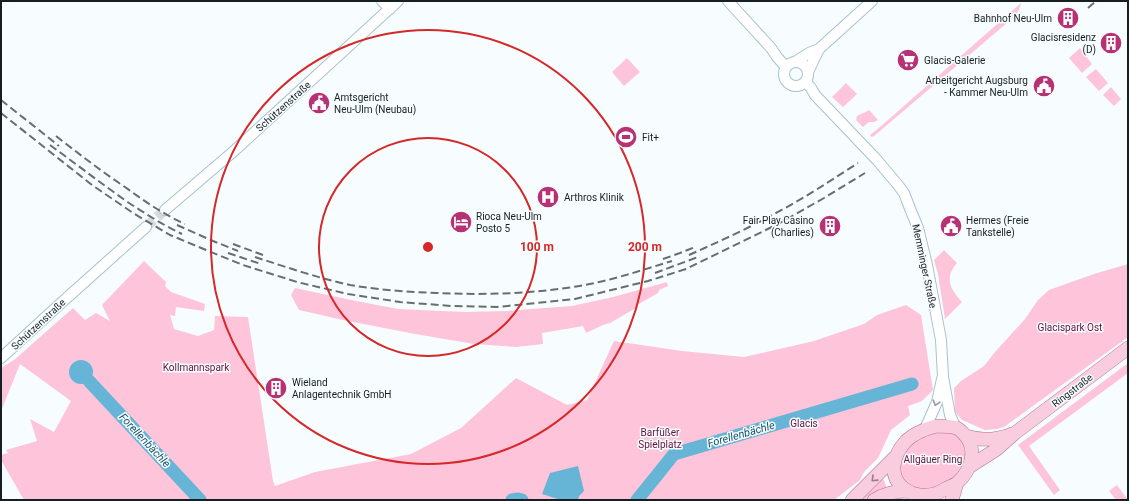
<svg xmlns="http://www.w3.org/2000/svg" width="1129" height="501" viewBox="0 0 1129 501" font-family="Roboto,sans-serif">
  <rect width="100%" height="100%" fill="#f7fcff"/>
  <path fill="#fdc4da" d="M1021 3 1019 10 1014 17 874 136 871 137 870 135 880 127Z
    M1080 48 1092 64 1082 73 1069 58Z
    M627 58 640 72 624 86 612 72Z
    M1096 69 1108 83 1099 91 1086 77Z
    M846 83 857 94 843 107 832 97Z
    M1111 87 1121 99 1114 106 1103 95Z
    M869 110 878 120 874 122H869L863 127 856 120 857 116C862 113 865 113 869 110Z
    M944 250 957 263C944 278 950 289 962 302L945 319 938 274 934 260Z
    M144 261 166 282 165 286 171 292 205 304 204 311 176 307 175 316 170 315 174 329 198 336 214 330 215 316 248 317 273 481 275 486 315 472 411 454 461 428 516 378 567 405 587 400 614 341 682 351 744 357 814 341 864 324 877 315 906 305 921 315 933 390 922 401 908 406 910 415 891 430 878 458 864 472 860 480 834 500H24L1 460V455L8 453 6 450 37 441 30 419 54 432 71 401 20 364 1 411V368L14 360 73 308 85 320 96 313 110 321 102 305Z
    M1128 264V337L1004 427 997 429 985 430 962 420 955 412 954 388 961 381 984 366 995 352 1025 319 1038 300 1049 290 1094 274Z
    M667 282 668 286 659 290 658 293 637 305 636 308 610 323 603 325 586 333 583 326 542 333 543 344 516 347 474 344 415 334 343 320 299 310 291 295 295 288 356 301 398 309 466 312 506 311 572 306 613 297Z
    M1128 363V373L1029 446 1060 490 1054 495 1018 445Z
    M951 429 966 442 965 468 944 487 914 491 903 483 898 471 899 460 918 434Z
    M882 476 887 488 868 500H856Z
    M1117 485 1128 500H1116L1109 491Z"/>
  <path fill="#66b5d6" d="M69 372a12 12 0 1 1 24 0a12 12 0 1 1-24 0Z
    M578 466 584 491 579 496 578 500H561L542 494 550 473Z"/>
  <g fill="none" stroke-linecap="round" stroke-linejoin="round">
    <path stroke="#66b5d6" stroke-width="13" d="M89 381 200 500
      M512 500 518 499 522 500
      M637 500 674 454 912 384"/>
    <path stroke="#d5dbde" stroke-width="10" stroke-dasharray="10 5" stroke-linecap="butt" d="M146 227 165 210"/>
    <g stroke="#a8c2ce" stroke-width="12">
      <path id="minor" d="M382 1 390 9
        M728 1 771 48 777 57 786 67
        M784 74a12 12 0 1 1 24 0a12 12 0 1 1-24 0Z
        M795 62 809 53 819 49
        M808 72 819 49 872 1
        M806 82 811 88 815 95 877 160 898 185 904 193 911 211 918 228 927 265 941 340 943 377 950 415 956 428
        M165 210 234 151 398 1
        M1 358 60 304 146 227
        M925 429 937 402 942 379"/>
    </g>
    <g stroke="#a77a8f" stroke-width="14">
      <path id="major" d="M936 426C943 426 950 426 957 428 962 431 966 436 969 441 976 455 969 472 958 482 955 485 951 486 947 488 938 494 926 497 915 494 910 493 906 490 902 487 888 474 894 454 906 441 914 433 925 429 936 426Z
        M966 436C981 441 997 440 1012 434
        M969 467 997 449 1015 433 1128 348
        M852 500 895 457
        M874 500C884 494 895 491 907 491
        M952 500 957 483"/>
    </g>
    <use href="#minor" stroke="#fff" stroke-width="10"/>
    <use href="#major" stroke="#f9cdde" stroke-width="13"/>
    <path stroke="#666e72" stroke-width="2" stroke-dasharray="8 4" stroke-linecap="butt" d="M1088 8 1096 1
      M1 100 59 146
      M1 113 92 185 133 213 170 235 206 250 243 265 297 282 348 294 400 302 452 306 497 307 575 299 648 281 686 269 780 223 824 198 865 173
      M56 136C79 154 101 171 125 187 144 201 163 214 185 224
      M50 145C76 164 102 184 129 203 146 214 163 225 182 234
      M177 225 213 241 238 251
      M233 244 263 255
      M228 253 261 264
      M689 255C718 242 747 229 774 214 803 199 830 181 858 163
      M255 257C286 267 318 278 350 285 379 290 408 292 437 293 483 295 528 294 573 287 607 282 639 271 672 261
      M663 259 680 253 695 247
      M655 273 698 257"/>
  </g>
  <defs><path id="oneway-chevron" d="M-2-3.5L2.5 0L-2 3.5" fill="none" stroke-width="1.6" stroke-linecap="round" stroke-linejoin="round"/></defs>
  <use stroke="#969a9c" href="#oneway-chevron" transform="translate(936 403) rotate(107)"/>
  <use stroke="#937f8a" href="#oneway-chevron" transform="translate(874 479) rotate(136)"/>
  <g fill="none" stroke="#d62828" stroke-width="2">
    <circle cx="428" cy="247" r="109"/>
    <circle cx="428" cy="247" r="217"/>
  </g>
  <defs>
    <g id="building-disc" transform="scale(1.15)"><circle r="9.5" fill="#b73275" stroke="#f7fcff"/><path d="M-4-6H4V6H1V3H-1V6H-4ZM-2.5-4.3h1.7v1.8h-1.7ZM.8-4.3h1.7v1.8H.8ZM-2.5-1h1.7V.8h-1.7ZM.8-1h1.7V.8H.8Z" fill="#fff"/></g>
    <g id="supermarket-disc" transform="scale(1.15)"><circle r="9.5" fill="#b73275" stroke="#f7fcff"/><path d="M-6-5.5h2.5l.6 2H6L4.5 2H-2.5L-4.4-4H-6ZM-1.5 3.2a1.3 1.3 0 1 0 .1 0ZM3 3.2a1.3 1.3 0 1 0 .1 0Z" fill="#fff"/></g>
    <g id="civic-disc" transform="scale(1.15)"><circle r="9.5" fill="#b73275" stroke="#f7fcff"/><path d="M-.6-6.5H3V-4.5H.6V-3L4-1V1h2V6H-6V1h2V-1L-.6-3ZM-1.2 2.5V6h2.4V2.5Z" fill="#fff"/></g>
    <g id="stadium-disc" transform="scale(1.15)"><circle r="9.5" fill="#b73275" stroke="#f7fcff"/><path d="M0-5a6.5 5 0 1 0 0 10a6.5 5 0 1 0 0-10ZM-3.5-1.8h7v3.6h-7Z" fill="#fff"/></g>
    <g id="hospital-disc" transform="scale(1.15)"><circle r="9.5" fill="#b73275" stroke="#f7fcff"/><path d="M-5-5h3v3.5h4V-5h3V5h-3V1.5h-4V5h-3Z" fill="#fff"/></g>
    <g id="hotel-disc" transform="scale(1.15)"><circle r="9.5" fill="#b73275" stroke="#f7fcff"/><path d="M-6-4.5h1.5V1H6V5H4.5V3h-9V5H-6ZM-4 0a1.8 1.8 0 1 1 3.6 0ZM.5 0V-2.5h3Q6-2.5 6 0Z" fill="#fff"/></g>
  </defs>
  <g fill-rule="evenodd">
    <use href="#building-disc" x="1068" y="18"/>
    <use href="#building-disc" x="1111" y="43"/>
    <use href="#supermarket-disc" x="908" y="60"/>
    <use href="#civic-disc" x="1044" y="86"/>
    <use href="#civic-disc" x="319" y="103"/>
    <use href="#stadium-disc" x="626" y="137"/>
    <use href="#hospital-disc" x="548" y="197"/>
    <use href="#hotel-disc" x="461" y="222"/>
    <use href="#building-disc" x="830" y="226"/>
    <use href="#civic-disc" x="951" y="226"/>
    <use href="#building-disc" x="276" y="388"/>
  </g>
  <g text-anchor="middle" stroke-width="3" stroke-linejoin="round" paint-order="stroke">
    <g font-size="10" fill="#161f24" stroke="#f7fcff" text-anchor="start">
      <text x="1052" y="22" text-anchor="end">Bahnhof Neu-Ulm</text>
      <text x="1096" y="41" text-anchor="end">Glacisresidenz<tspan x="1096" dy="12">(D)</tspan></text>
      <text x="924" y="64">Glacis-Galerie</text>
      <text x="1028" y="84" text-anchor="end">Arbeitgericht Augsburg<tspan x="1028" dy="12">- Kammer Neu-Ulm</tspan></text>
      <text x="334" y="101">Amtsgericht<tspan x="334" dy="12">Neu-Ulm (Neubau)</tspan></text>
      <text x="642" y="141">Fit+</text>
      <text x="564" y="201">Arthros Klinik</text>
      <text x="476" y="220">Rioca Neu-Ulm<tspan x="476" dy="12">Posto 5</tspan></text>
      <text x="814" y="224" text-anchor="end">Fair Play Casino<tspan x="814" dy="12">(Charlies)</tspan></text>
      <text x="966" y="224">Hermes (Freie<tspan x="966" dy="12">Tankstelle)</tspan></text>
      <text x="292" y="386">Wieland<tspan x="292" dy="12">Anlagentechnik GmbH</tspan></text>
    </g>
    <g font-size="10" fill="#161f24" stroke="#f7fcff">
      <text transform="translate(283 106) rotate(-42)" y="4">Schützenstraße</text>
      <text transform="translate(925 266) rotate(78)" y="4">Memminger Straße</text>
      <text transform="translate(38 324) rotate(-43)" y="4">Schützenstraße</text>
      <text transform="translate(1072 390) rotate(-37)" y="4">Ringstraße</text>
    </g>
    <g font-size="10" fill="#64123d" stroke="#f7fcff">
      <text x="1070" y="331">Glacispark Ost</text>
      <text x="196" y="371">Kollmannspark</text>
      <text x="804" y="427">Glacis</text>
      <text x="660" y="436">Barfüßer<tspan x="660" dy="12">Spielplatz</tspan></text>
      <text x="933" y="463">Allgäuer Ring</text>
    </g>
    <g font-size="11" font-style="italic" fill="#12536a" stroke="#f7fcff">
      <text transform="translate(741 434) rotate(-16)" y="4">Forellenbächle</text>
      <text transform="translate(145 440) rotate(47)" y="4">Forellenbächle</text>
    </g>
  </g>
  <circle cx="428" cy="247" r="6" fill="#d62828" stroke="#f7fcff" stroke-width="2"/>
  <g font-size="12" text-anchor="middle" font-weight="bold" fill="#d62828" stroke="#f7fcff" stroke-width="3" stroke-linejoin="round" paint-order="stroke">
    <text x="537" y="251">100 m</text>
    <text x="645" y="251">200 m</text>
  </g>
  <rect width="1129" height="501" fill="none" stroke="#161f24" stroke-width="4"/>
</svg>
